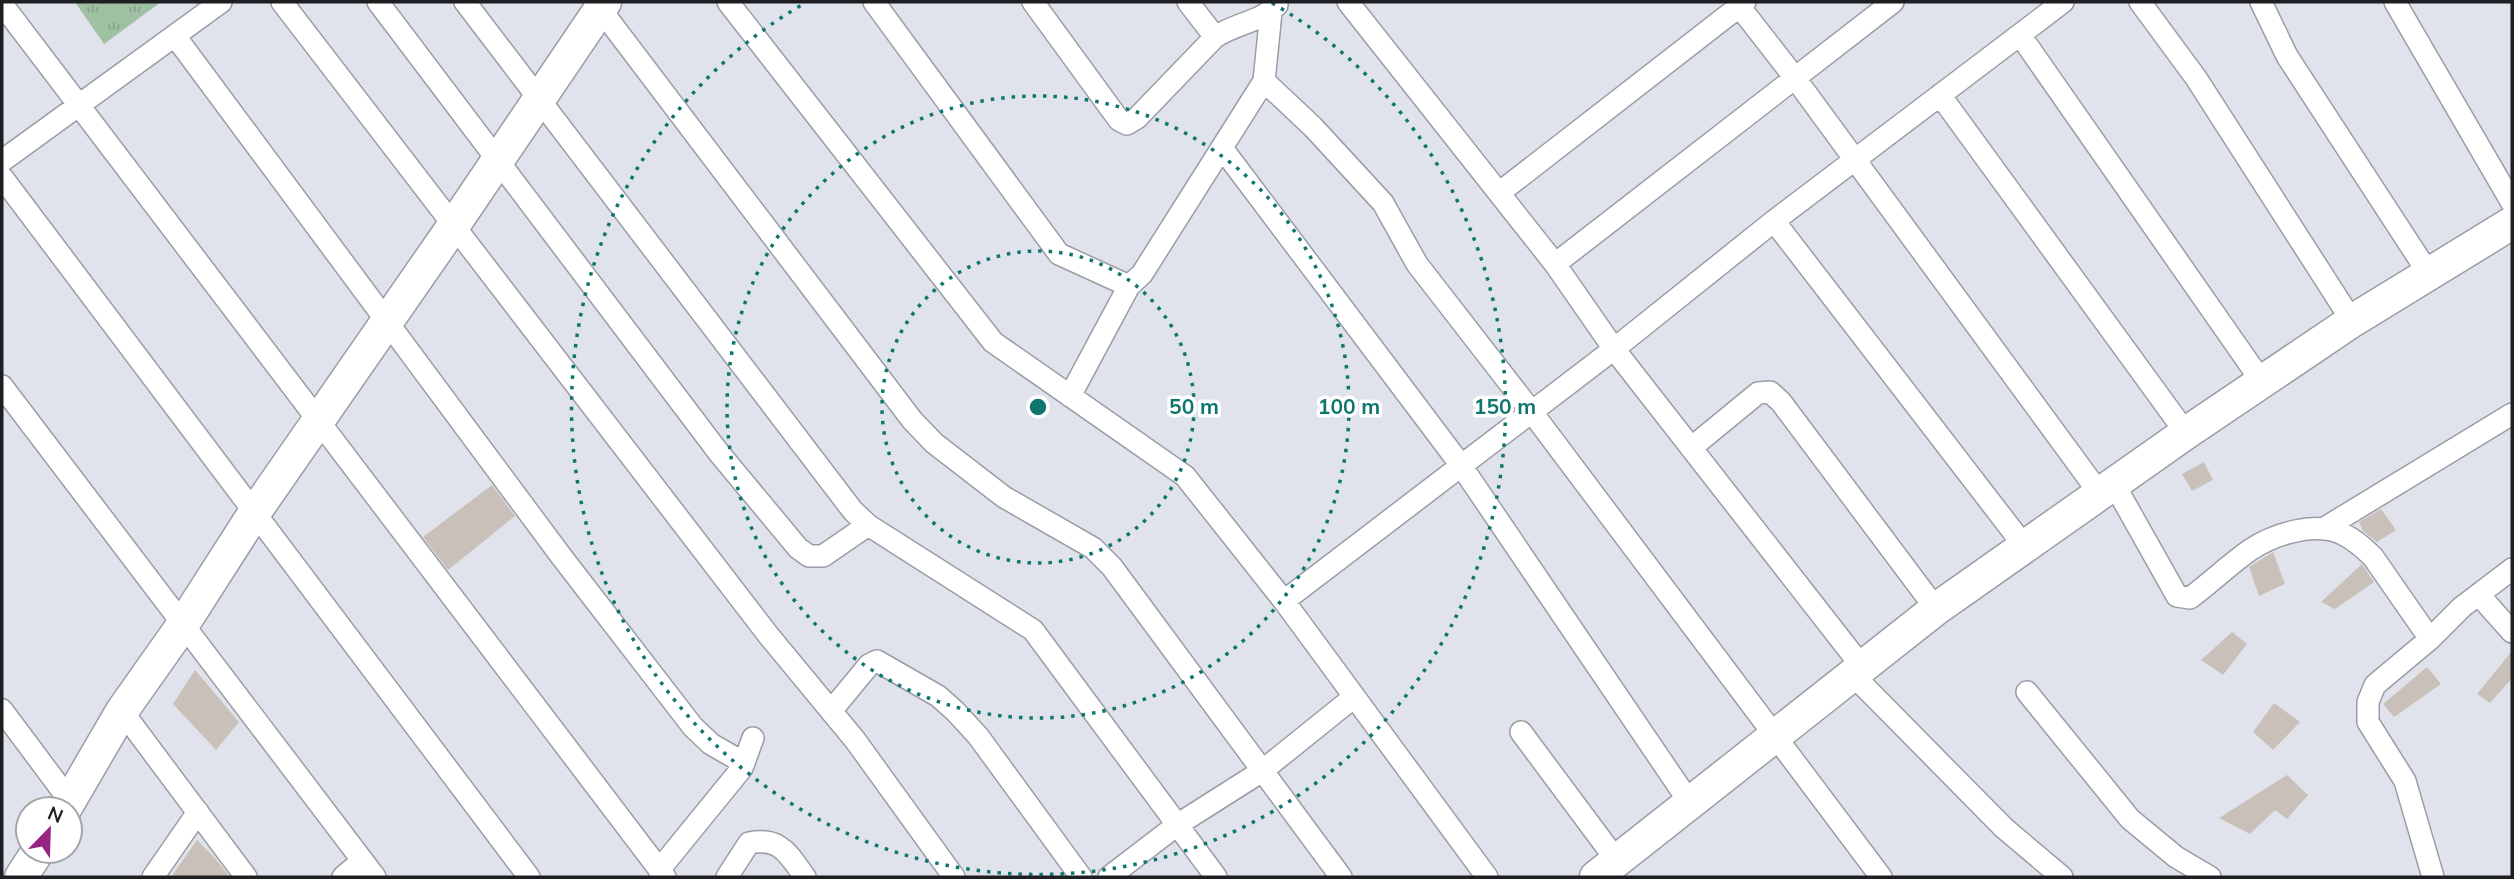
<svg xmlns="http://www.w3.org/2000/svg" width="2514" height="879" viewBox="0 0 2514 879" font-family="Mulish,sans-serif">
  <defs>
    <pattern id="park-tufts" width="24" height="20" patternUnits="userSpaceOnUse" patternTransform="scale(1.75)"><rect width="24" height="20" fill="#9fc0a2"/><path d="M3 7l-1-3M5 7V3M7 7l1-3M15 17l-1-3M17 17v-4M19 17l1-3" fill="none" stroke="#88a58b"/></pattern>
  </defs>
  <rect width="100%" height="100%" fill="#e0e3ec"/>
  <path fill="url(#park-tufts)" d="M75 2H161L104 44Z"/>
  <path fill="#c9c0ba" d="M2204 462 2213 480 2192 491 2182 474Z
    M492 485 515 516 448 570 423 537Z
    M2381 509 2396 530 2377 542 2363 531 2359 522Z
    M2273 552 2285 584 2259 596 2249 567Z
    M2362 564 2374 582 2335 609 2321 602Z
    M2232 632 2247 644 2223 675 2201 660Z
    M2512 651V678L2490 703 2477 694Z
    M2427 667 2441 684 2394 717 2383 704Z
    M195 670 239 722 216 750 173 704Z
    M2274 703 2300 722 2273 750 2253 732Z
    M2287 775 2308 795 2287 819 2275 810 2250 834 2219 818Z
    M197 840 214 857 230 877H171Z"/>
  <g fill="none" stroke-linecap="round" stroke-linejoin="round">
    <g stroke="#9a9da6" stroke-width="24">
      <path id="street" d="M282 2 769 636 855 740 954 877
        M378 2 719 453 798 548 809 556H823L868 525
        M465 2 853 511 868 525 1033 630 1216 877
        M595 2 912 420 934 443 1004 497 1093 548 1112 567 1341 877
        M728 2 993 342 1185 476 1284 601 1487 877
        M874 2 1059 254 1129 286 1142 274 1264 81 1271 12
        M1033 2 1119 120 1127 124 1137 118 1215 37C1236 23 1261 22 1277 5
        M1188 2 1215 37
        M1348 2 1555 264 1614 349 1863 668
        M2140 2 2196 78 2352 321
        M2261 2 2287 56 2429 274
        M2395 2 2512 203
        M2 4 665 877
        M1739 6 1795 78 2100 494
        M2020 35 2262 382
        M175 36 561 556 693 727 711 744 744 763
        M1264 81 1313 127 1383 203 1417 264 1531 411 1881 877
        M1940 95 2186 433
        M1222 148 1460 464 1690 803
        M2 161 221 2
        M2 177 529 877
        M1499 193 1745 2
        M1774 221 2025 547
        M1555 264 1893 2
        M2 386 375 877
        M1070 396 1129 286
        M1691 448 1758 393 1770 392 1781 402 1936 609
        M2114 484 2177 596 2190 598C2210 583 2229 565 2250 550 2274 534 2315 521 2343 534 2355 540 2364 548 2373 557L2430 639
        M2323 529 2512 414
        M2479 595 2512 632
        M1284 601 1614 349 1774 221 2063 2
        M1853 675 2004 828 2062 877
        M2027 692 2130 819 2176 857 2210 877
        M2 710 70 801
        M122 711 246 877
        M831 711 869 665 877 661 938 696 955 711 978 736 1081 877
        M1521 732 1617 861
        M659 870 742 768 753 738
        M153 877 198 812
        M343 877 362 861
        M727 877 749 843C781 837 788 854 805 877
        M1109 877 1177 825 1262 771 1354 697
        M2433 877 2405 781 2368 722V702L2375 685 2430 639 2462 607 2512 569"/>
    </g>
    <g stroke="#9a9da6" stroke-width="35">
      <path id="secondary" d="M65 809 122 711 182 626 255 512 454 225 605 2
        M21 877 38 851
        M1596 877 1936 609 2186 433 2352 321 2512 223"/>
    </g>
    <use href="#street" stroke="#fff" stroke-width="21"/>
    <use href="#secondary" stroke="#fff" stroke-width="32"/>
  </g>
  <g fill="none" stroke="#0f766e" stroke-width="3.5" stroke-dasharray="3.5 7">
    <circle cx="1038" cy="407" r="156"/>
    <circle cx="1038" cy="407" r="311"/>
    <path d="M1272 3A467 467 0 1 1 805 3"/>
  </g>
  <circle cx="1038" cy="407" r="10" fill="#0f766e" stroke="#fff" stroke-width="3.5"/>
  <g font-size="21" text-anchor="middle" font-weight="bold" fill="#0f766e" stroke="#fff" stroke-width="7" stroke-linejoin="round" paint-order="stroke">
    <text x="1194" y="414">50 m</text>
    <text x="1349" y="414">100 m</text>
    <text x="1505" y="414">150 m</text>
  </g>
  <rect width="2514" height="879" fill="none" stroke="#1e1f23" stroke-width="7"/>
  <g transform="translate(49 830) rotate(23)"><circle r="33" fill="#ffffff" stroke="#a5a5a7" stroke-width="2"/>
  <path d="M0-5L12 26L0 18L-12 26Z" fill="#962482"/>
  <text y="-10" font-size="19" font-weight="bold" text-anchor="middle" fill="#1e1f23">N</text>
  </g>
</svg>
